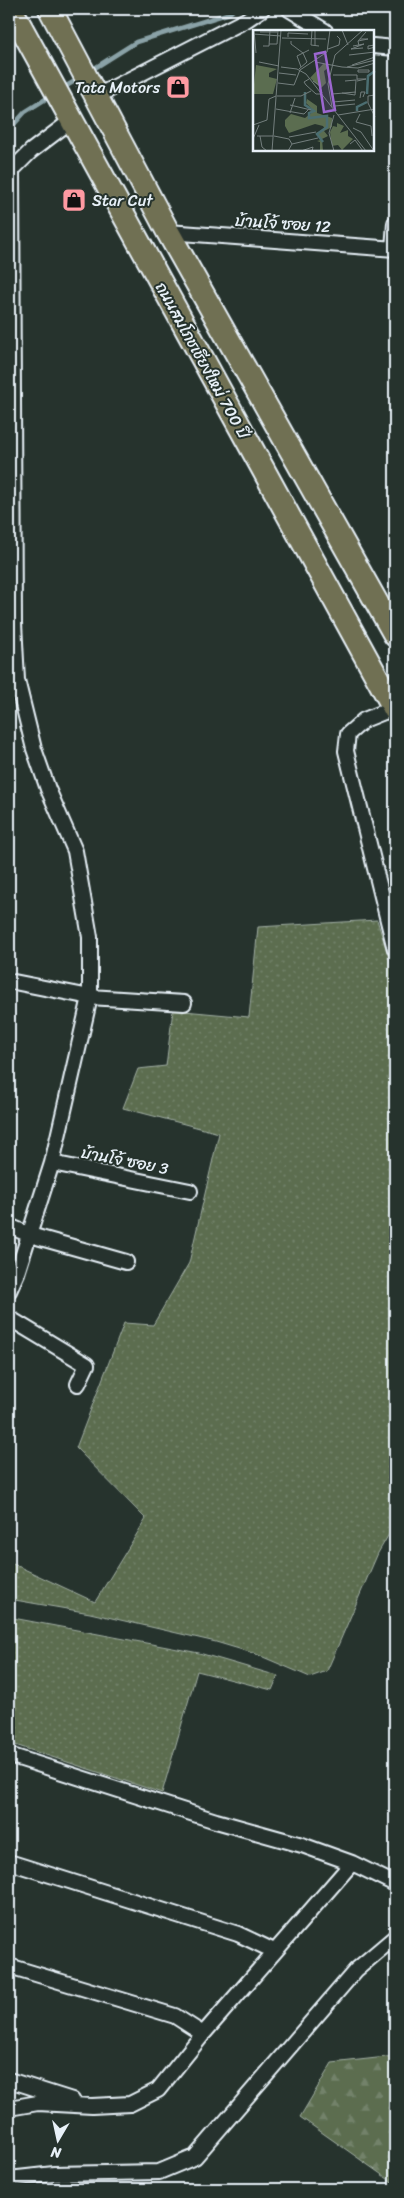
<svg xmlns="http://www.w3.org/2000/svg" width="404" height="2198" viewBox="0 0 404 2198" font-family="Sriracha,'Playpen Sans Thai',sans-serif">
  <defs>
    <pattern id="grass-dots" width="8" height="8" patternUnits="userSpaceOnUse" patternTransform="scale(1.25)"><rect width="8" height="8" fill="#5b6d50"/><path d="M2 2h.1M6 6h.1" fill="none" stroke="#73826a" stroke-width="1.8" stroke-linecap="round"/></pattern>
    <pattern id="forest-firs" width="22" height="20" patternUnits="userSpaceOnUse" patternTransform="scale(1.25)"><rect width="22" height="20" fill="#5b6d50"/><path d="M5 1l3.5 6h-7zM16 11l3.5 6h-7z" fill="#73826a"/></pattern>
  </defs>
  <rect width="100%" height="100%" fill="#26332d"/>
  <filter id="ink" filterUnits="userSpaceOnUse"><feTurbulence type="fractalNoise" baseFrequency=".02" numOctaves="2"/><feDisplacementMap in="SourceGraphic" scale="10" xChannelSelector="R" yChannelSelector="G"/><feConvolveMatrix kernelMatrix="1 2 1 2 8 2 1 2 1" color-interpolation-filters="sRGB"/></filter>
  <g filter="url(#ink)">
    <path fill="url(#grass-dots)" stroke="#a2afa4" d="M377 920 395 977V1524L378 1553 327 1671 310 1677 256 1654 216 1642 90 1613 9 1599V1562L95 1602 146 1519 76 1448 124 1323 153 1325 189 1263 219 1133 123 1108 138 1069 166 1066 173 1010 249 1017 258 927Z
      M13 1618 199 1653 278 1676 272 1690 197 1671 162 1793 9 1743V1629Z"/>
    <path fill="url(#forest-firs)" stroke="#a2afa4" d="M395 2056V2184L300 2117 332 2063Z"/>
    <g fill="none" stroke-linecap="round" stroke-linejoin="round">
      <path stroke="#8aa2a7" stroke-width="4.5" d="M90 71 136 42 230 13 234 9
        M63 88 80 78
        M9 130 25 112 52 95"/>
      <g stroke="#e8f1f8" stroke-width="18">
        <path id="minor" d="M289 9 325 31
          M373 46 395 48
          M97 96 246 20 262 9
          M168 232 395 249
          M393 249 395 223
          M394 708 364 720 348 734 346 751 395 949
          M9 981 90 997 184 1003
          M52 1163 190 1191
          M9 1226 30 1235 126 1262
          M9 1291 17 1273 52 1163 90 997V937L75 851 48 789 34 749 17 680 14 623 12 170 31 151 72 120
          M9 1318 87 1365 78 1384
          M9 1755 216 1821 302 1845 352 1863 395 1884
          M9 1862 238 1934 274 1951
          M9 1966 175 2016 203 2034
          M9 2080 72 2100
          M9 2108 38 2103 92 2106 130 2104 158 2090 203 2034 352 1863
          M9 2179 54 2174 159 2172 195 2157 356 1970 395 1937"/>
      </g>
      <g stroke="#e8f1f8" stroke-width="26">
        <path id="primary" d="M11 9 395 710
          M50 9 168 232 395 635"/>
      </g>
      <use href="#minor" stroke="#26332d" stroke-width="14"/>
      <use href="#primary" stroke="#706f52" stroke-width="22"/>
    </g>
  </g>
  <defs>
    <g id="shop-square" transform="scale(1.25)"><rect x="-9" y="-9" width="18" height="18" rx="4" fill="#ff9aa2" stroke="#26332d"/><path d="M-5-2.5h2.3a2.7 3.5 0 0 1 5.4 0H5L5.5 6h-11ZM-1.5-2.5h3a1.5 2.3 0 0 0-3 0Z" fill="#111"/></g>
  </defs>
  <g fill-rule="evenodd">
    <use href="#shop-square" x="178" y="87"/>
    <use href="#shop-square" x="74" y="200"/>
  </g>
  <g text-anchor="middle" stroke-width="4" stroke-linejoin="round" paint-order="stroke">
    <g font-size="16" fill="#e8f1f8" stroke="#26332d" text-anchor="end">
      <text x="160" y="93">Tata Motors</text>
      <text x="92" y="206" text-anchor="start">Star Cut</text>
    </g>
    <g font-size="16" fill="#e8f1f8" stroke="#26332d">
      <text transform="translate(283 223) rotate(4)" y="6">บ้านโจ้ ซอย 12</text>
      <text transform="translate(203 360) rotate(61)" y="6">ถนนสมโภชเชียงใหม่ 700 ปี</text>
      <text transform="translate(125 1160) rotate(11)" y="6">บ้านโจ้ ซอย 3</text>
    </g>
  </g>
  <g transform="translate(253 30)">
    <rect width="121" height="121" fill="#26332d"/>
    <path d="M70 34H75V38L71 41 73 53 68 58 57 48ZM3 35 24 39 16 43V47L24 49 20 64H0ZM84 93 91 96 87 103 95 100V106L100 109 89 120 85 115 79 116 77 102 80 96 84 97Z" fill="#5b6d50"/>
    <path d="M54 69 64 76V83L79 88V97L71 101 75 106 69 109 70 121H67V112L64 111 68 110 63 103 72 99 70 96 62 94 36 103 32 96V90L38 84 52 88 61 81 53 73Z" fill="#5b6d50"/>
    <path fill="none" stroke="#4b6e71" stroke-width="2.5" d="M52 62V75L61 81 56 83V88L74 86V97L64 104 70 112M114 64 115 46 122 41M104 81V77L114 72"/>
    <path fill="none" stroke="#747f7e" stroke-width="1" d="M1 0 3 23M59 0 58 15 66 16M89 0 95 15M7 2H24M0 4 28 6M35 7V3L55 4M29 8 73 9M38 11V14L50 23 54 32 46 39M105 11 115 9H107M16 14H24L25 0M122 15 115 16V19L122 17M10 16H16L17 0M62 16V0M100 16 111 14 98 19 110 18M106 16 105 11 113 2M75 19 86 15 87 9 84 6M96 25 122 22M6 32 26 36M62 32 89 37 105 38 122 33M99 35 122 27M28 37 44 39 53 44 113 121M48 37 44 26 56 20M94 37 122 30M47 40 74 22 77 0M105 40H116V42H105ZM26 43 43 45M80 45H104V50M56 49 51 52 53 55 63 64H67M60 51 66 55 69 63M104 51 113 49H104M25 53 41 55 47 40M89 63 102 65 103 50 92 51M79 64 103 62M122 65 115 66V73L122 87M24 66H48L58 61M107 68 108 62H112L110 67M80 72 102 70M37 75 58 80M82 76 102 74M79 77 75 54 82 25 110 0M23 79 51 84 55 80M37 83 42 68M107 84 103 92 118 96 119 106M81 85 76 103 81 121M85 85 122 79M0 95 14 90 16 69 23 66M100 98 108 102 121 121M4 106H20M7 106 9 117 14 121M21 106 36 109 39 114 35 121M36 107 63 102M0 109 6 95M39 114 65 108M97 114 102 110 110 121M19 121 28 0M48 121 60 117 59 121"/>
    <path fill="#9c67d0" fill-opacity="0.15" stroke="#9c67d0" stroke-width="2.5" d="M72 22 82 80 71 82 62 24Z"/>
    <rect width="121" height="121" fill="none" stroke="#e8f1f8" stroke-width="2.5"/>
  </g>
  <rect width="404" height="2198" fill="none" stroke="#26332d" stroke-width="30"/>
  <rect x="15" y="15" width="374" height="2168" fill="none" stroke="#e8f1f8" stroke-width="2" filter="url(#ink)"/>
  <g transform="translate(58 2140) rotate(189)" stroke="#26332d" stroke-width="4" paint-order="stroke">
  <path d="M0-4L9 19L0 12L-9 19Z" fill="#e8f1f8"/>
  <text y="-8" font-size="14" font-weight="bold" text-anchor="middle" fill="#e8f1f8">N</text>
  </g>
</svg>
